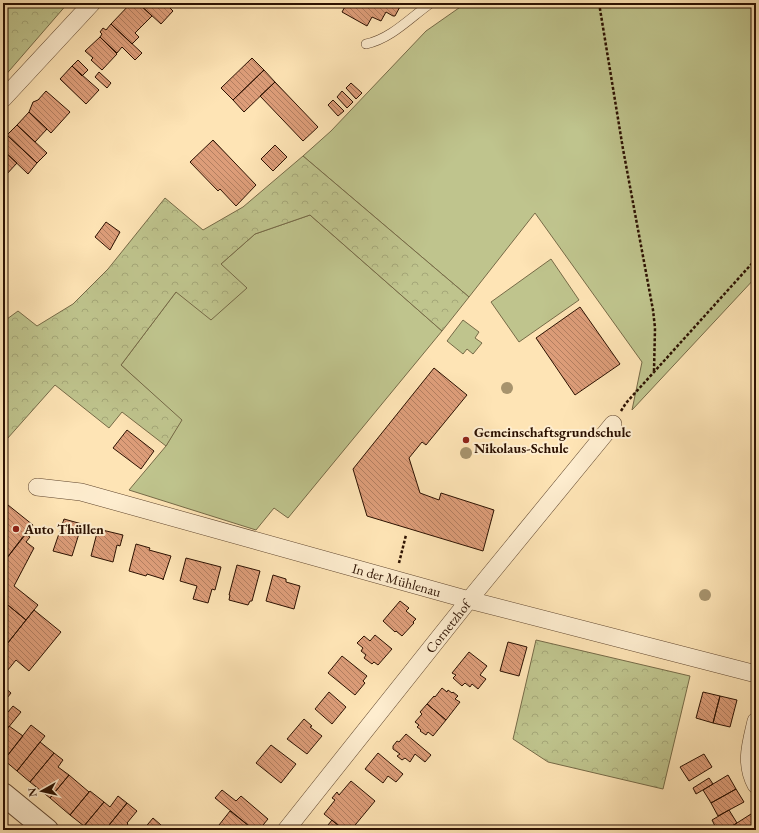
<svg xmlns="http://www.w3.org/2000/svg" width="759" height="833" viewBox="0 0 759 833" font-family="'EB Garamond',serif">
  <defs>
    <pattern id="forest-crowns" width="20" height="18" patternUnits="userSpaceOnUse"><rect width="20" height="18" fill="#bfc48d"/><path d="M2 6a3 3 0 1 1 6 0M12 15a3 3 0 1 1 6 0" fill="none" stroke="#a4a778"/></pattern>
    <pattern id="building-back-hatch" width="6" height="6" patternUnits="userSpaceOnUse"><rect width="6" height="6" fill="#dd9d79"/><path d="M-1 5l2 2M0 0l6 6M5-1l2 2" fill="none" stroke="#b37f61"/></pattern>
  </defs>
  <rect width="100%" height="100%" fill="#fee4b5"/>
  <filter id="stains"><feTurbulence type="fractalNoise" baseFrequency=".005" numOctaves="4"/><feColorMatrix values="0 0 0 0 .2 0 0 0 0 .09 0 0 0 0 .02 0 0 0 .5 -.17"/></filter>
  <radialGradient id="worn" r=".72"><stop offset=".6" stop-color="#630" stop-opacity="0"/><stop offset="1" stop-color="#630" stop-opacity=".3"/></radialGradient>
  <path fill="#bfc48d" stroke="#766a47" d="M466 3H756V277L632 410 642 362 535 213 469 297 303 156 331 131 426 31Z
    M310 215 442 331 288 518 274 508 256 530 129 490 166 446 181 420 121 365 176 292 221 264 255 234Z
    M551 259 579 300 519 342 491 302Z
    M463 320 479 332 475 338 482 343 473 354 467 349 463 354 447 341Z"/>
  <path fill="url(#forest-crowns)" stroke="#766a47" d="M3 3H68L3 78Z
    M303 156 469 297 442 331 310 215 255 234 221 264 247 288 211 320 176 292 121 365 182 420 166 446 122 412 109 428 55 385 7 439 3 446V322L18 311 37 326 73 304 108 269 165 198 203 230 243 207Z
    M536 640 690 676 663 789 548 762 513 739Z"/>
  <path fill="url(#building-back-hatch)" stroke="#2c1101" d="M131 3H138L152 16 135 33 139 37 132 44 111 24Z
    M138 3H165L173 11 161 24Z
    M347 3H402L395 16H393L386 12 381 21 372 17 367 26 342 12Z
    M111 24 142 53 135 60 122 47 117 53 100 37 102 34 100 32 103 28 106 30Z
    M100 37 117 54 102 70 91 60 93 58 85 51Z
    M252 58 264 70 233 100 221 88Z
    M78 60 88 70 82 76 72 66Z
    M72 66 99 90 86 104 60 79Z
    M264 70 275 82 244 112 233 100Z
    M99 72 111 83 107 88 95 77Z
    M275 82 318 127 303 141 260 96Z
    M351 83 362 93 356 99 346 88Z
    M46 91 70 112 51 133 29 112 33 102 38 100Z
    M342 91 353 102 347 108 337 97Z
    M333 100 344 111 338 116 328 105Z
    M29 112 47 129 35 142 17 125Z
    M17 125 47 153 37 163 7 135Z
    M7 135 37 163 28 174 3 150V139Z
    M213 140 256 185 236 206 220 189 218 191 190 162Z
    M275 145 287 157 273 171 261 159Z
    M3 150 17 163 5 176 3 175Z
    M106 222 120 232 110 250 95 237Z
    M580 307 620 364 575 395 536 338Z
    M434 368 467 395 426 445 422 442 409 458 420 493 439 500 441 493 494 510 483 551 367 516 353 469Z
    M127 430 154 451 141 469 113 448Z
    M3 501 33 525 3 563Z
    M64 519 82 524 72 556 53 551Z
    M98 529 123 535 120 546 117 545 113 562 91 556Z
    M25 534 30 537 26 542 34 548 14 586 38 605 26 620 3 601V563Z
    M136 544 150 548 149 550 171 556 163 580V579L147 574 146 576 129 571Z
    M186 558 221 567 215 590 212 589 208 603 193 599 197 586 180 581Z
    M237 565 260 571 252 601H250L248 605 229 600 230 595H229Z
    M273 575 286 579V582L300 586 294 609 266 601Z
    M3 601 26 620 3 649Z
    M400 601 409 608 406 611 416 619 413 622 414 623 402 636 396 631 395 632 383 621Z
    M34 610 61 632 29 671 16 660 3 676V649Z
    M375 635 392 649 378 665 374 662 372 664 364 658 366 655 361 651 363 648 357 643 364 636 370 641Z
    M508 642 527 647 519 676 500 671Z
    M469 652 487 666 480 675 486 679 478 689 472 684 470 687 465 683 462 686 453 678 456 675 452 673Z
    M342 656 367 676 363 681 365 683 355 695 328 673Z
    M3 686 11 693 3 703Z
    M442 688 447 692 448 690 452 693 453 692 458 696 455 699 460 702 446 720 427 704 434 696 435 697Z
    M329 692 346 707 332 724 315 709Z
    M703 692 720 696 713 723 696 718Z
    M720 696 737 700 730 727 713 723Z
    M427 704 446 720 433 736 428 732 426 735 420 731 421 730 417 727 419 725 415 722 422 714 420 712Z
    M13 706 21 712 3 734V718Z
    M304 719 312 726 310 727 322 736 307 754 287 739Z
    M31 725 45 736 17 771 4 760Z
    M9 726 23 736 4 760 3 734Z
    M406 734 431 755 425 762 415 754 410 762 405 758 402 760 397 756 400 754 393 749V746L397 741 399 742Z
    M40 742 54 753 30 782 17 771Z
    M271 745 296 764 281 783 256 763Z
    M54 753 63 760 58 767 69 775 50 798 30 782Z
    M378 753 403 774 396 782 388 776 383 783 365 769Z
    M704 754 712 767 689 781 680 767Z
    M69 775 89 792 70 815 50 798Z
    M728 775 736 789 711 803 703 790Z
    M709 778 713 784 696 794 693 788Z
    M351 781 375 801 351 830H344L324 814 335 800 332 798 337 792 339 795Z
    M736 789 744 802 718 816 711 803Z
    M222 790 236 801 241 796 268 819 259 830H254L215 798Z
    M90 791 104 802 84 826 70 815Z
    M118 796 127 803 105 830H90L84 826 104 802 110 807Z
    M127 803 137 811 127 823 128 824 126 827 130 830H105Z
    M729 810 737 823 725 830H717L712 820Z
    M230 811 254 830H225L219 825Z
    M751 814 756 822V830H726Z
    M153 818 161 825 157 830H143Z
    M332 820 344 830H324Z"/>
  <g fill="none" stroke-linecap="round" stroke-linejoin="round">
    <g stroke="#60462e" stroke-width="10">
      <path id="service" d="M366 44C391 39 411 17 431 3"/>
    </g>
    <g stroke="#60462e" stroke-width="18">
      <g id="minor">
        <path d="M3 99 92 3"/>
        <path id="s1" d="M37 487 81 492 469 600 756 674"/>
        <path d="M756 721C751 743 744 763 756 785"/>
        <path id="s2" d="M286 830 469 600 613 424"/>
      </g>
    </g>
    <g stroke="#60462e" stroke-width="24">
      <path id="tertiary" d="M3 794 47 830"/>
    </g>
    <path stroke="#2c1101" stroke-width="2.5" stroke-dasharray="3 2" stroke-linecap="butt" d="M599 3 623 149 653 310 655 328 654 372
      M749 3 756 12
      M621 411 626 403 756 259
      M399 563 406 535"/>
    <use href="#service" stroke="#feedcf" stroke-width="9"/>
    <use href="#minor" stroke="#feedcf" stroke-width="17"/>
    <use href="#tertiary" stroke="#feedcf" stroke-width="22"/>
  </g>
  <g fill="#a7936d">
    <circle cx="507" cy="388" r="6"/>
    <circle cx="466" cy="453" r="6"/>
    <circle cx="705" cy="595" r="6"/>
  </g>
  <g fill="#8f2418" stroke="#feedcf" stroke-width="1.5">
    <circle cx="466" cy="440" r="4"/>
    <circle cx="16" cy="529" r="4"/>
  </g>
  <g text-anchor="middle" stroke-width="4" stroke-linejoin="round" paint-order="stroke">
    <g font-size="14" font-weight="bold" fill="#2c1101" stroke="#feedcf" text-anchor="start">
      <text x="474" y="437">Gemeinschaftsgrundschule<tspan x="474" dy="16">Nikolaus-Schule</tspan></text>
      <text x="24" y="534">Auto Thüllen</text>
    </g>
    <g font-size="14" fill="#2c1101" stroke="#feedcf">
      <text dy="5" stroke="none"><textPath href="#s1" startOffset="372">In der Mühlenau</textPath></text>
      <text dy="5" stroke="none"><textPath href="#s2" startOffset="260">Cornetzhof</textPath></text>
    </g>
  </g>
  <rect width="759" height="833" fill="none" stroke="#fee4b5" stroke-width="16"/>
  <rect x="4" y="4" width="751" height="825" fill="none" stroke="#2c1101" stroke-width="2"/>
  <rect x="8" y="8" width="743" height="817" fill="none" stroke="#2c1101"/>
  <g transform="translate(42 791) rotate(262)" stroke="#feedcf" stroke-width="3" paint-order="stroke">
  <path d="M0-3L7 15L0 10L-7 15Z" fill="#2c1101"/>
  <text y="-6" font-size="11" font-weight="bold" text-anchor="middle" fill="#2c1101">N</text>
  </g>
  <rect width="100%" height="100%" filter="url(#stains)"/>
  <rect width="100%" height="100%" fill="url(#worn)"/>
</svg>
